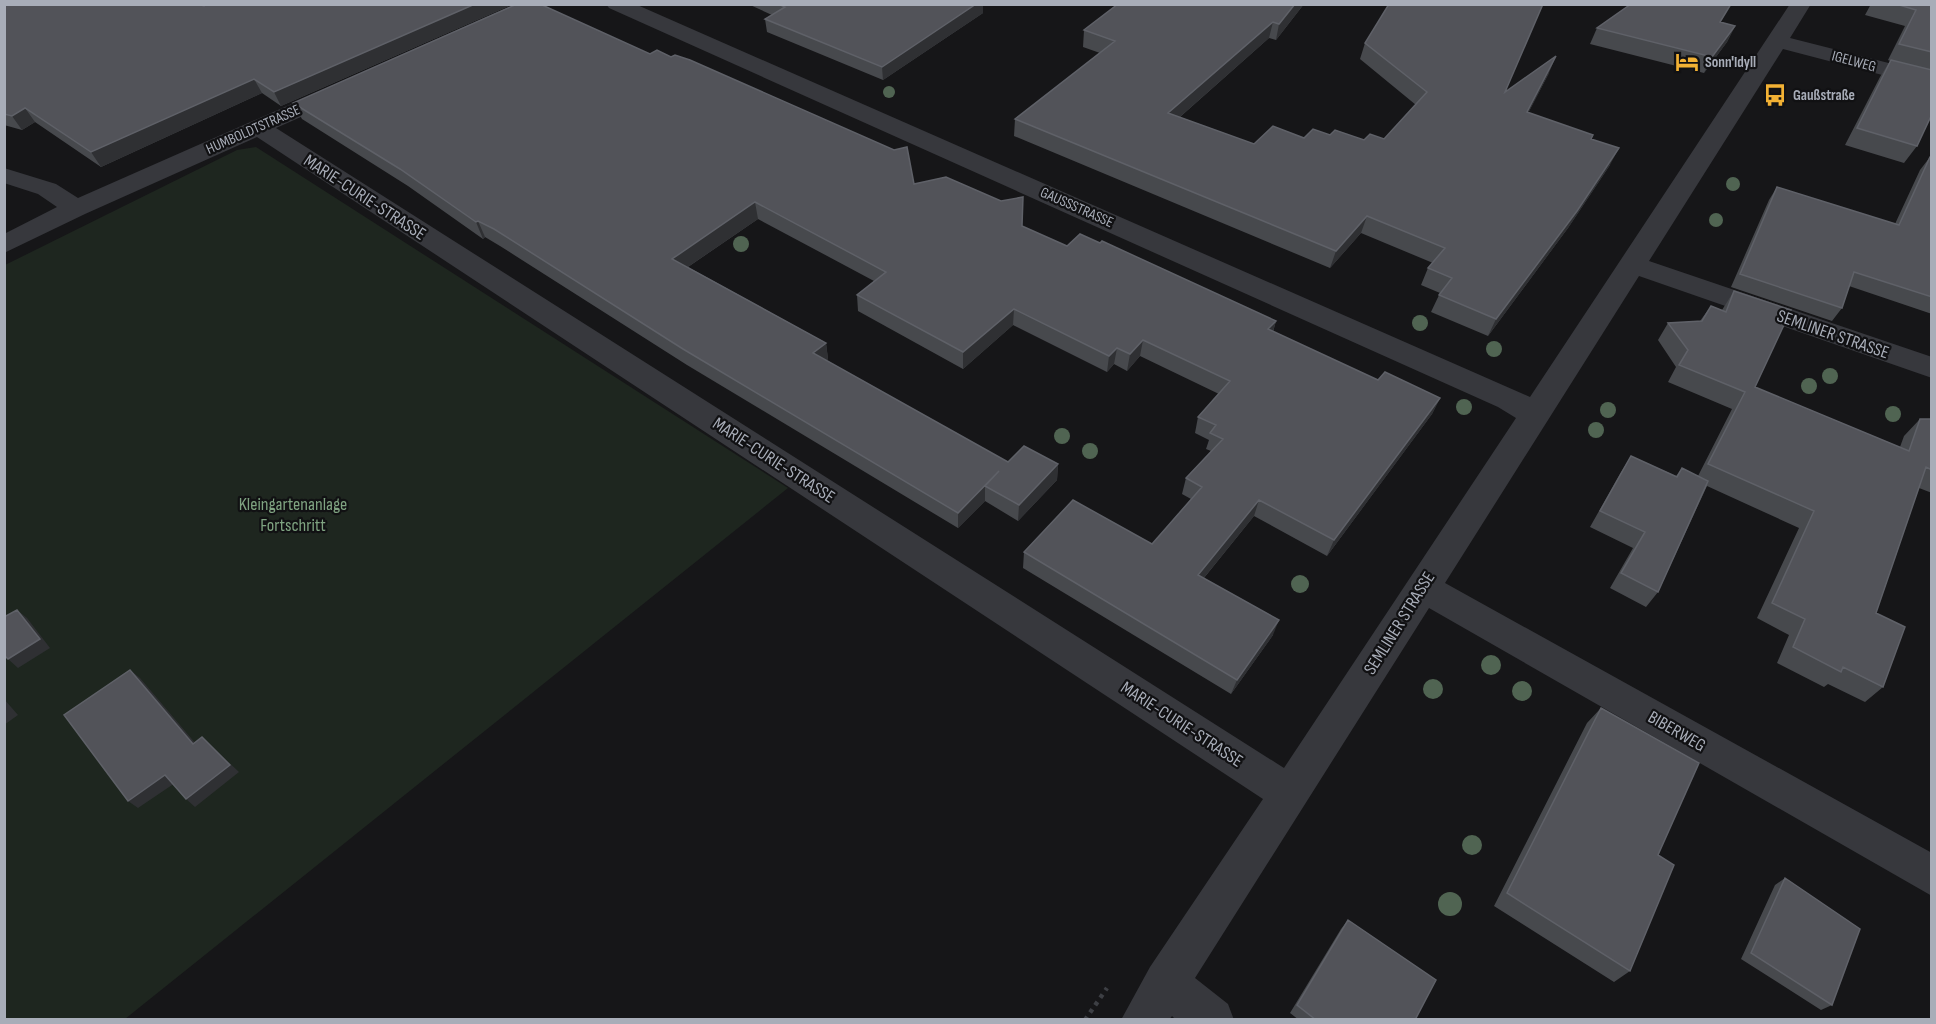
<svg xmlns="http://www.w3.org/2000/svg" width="1936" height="1024" viewBox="0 0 1936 1024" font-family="'Sofia Sans Condensed',sans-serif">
  <rect width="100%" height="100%" fill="#161618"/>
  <path fill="#1e261f" d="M256 147 788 488 125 1019 5 1020V265L237 150Z"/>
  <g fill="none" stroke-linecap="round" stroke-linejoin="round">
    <path stroke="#3d3f44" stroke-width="4.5" stroke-dasharray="4 5" stroke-linecap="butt" d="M1085 1020 1107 988"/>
    <path fill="#37383d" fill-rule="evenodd" d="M606 4H635L1530 397 1790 4H1811L1790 38 1932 74V88L1783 49 1649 261 1932 357V378L1639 276 1445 583 1932 853V896L1429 608 1195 978 1228 1004 1234 1020H1176L1172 1016 1169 1020H1121L1150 967 1263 799 257 137 85 214 4 253V234L57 207 38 194 4 183V168L56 184 78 198 330 87H346L350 92 346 97 276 128 1284 768 1516 418 1498 407 609 8Z"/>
  </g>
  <g fill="#506452">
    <circle cx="889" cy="92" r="6"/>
    <circle cx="1733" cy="184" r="7"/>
    <circle cx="1716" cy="220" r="7"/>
    <circle cx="741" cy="244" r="8"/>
    <circle cx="1420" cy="323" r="8"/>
    <circle cx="1494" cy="349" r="8"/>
    <circle cx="1830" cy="376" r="8"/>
    <circle cx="1809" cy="386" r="8"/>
    <circle cx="1464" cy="407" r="8"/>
    <circle cx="1608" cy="410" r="8"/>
    <circle cx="1893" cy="414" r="8"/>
    <circle cx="1596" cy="430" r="8"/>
    <circle cx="1062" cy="436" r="8"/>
    <circle cx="1090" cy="451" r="8"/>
    <circle cx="1300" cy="584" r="9"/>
    <circle cx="1491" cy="665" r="10"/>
    <circle cx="1433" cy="689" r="10"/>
    <circle cx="1522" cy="691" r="10"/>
    <circle cx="1472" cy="845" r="10"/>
    <circle cx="1450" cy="904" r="12"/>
  </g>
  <path fill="#47494d" d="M4 4 204 6 511 5 281 106 262 93 101 167 35 122 22 130 4 125Z
    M748 4H983V13L883 80 767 32 765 19 772 15Z
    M1304 4 1276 40 1269 38 1180 117 1254 144 1330 135 1364 140 1384 139 1416 105 1360 59 1365 43 1506 91 1549 73 1528 113 1591 139 1610 165 1568 228 1488 336 1431 312 1440 293 1421 285 1428 268 1433 263 1361 233 1330 268 1014 136 1015 119 1100 53 1083 47 1084 30Z
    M1871 4H1932V114L1917 146 1904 163 1845 145 1880 77 1890 61 1888 60 1905 26 1865 15Z
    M1721 22 1735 26 1727 42 1704 73 1590 44 1597 28Z
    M293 103 914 184 1022 226 1067 246 1276 321 1273 332 1378 380 1440 398 1432 414 1327 556 1254 516 1204 578 1273 635 1231 694 1023 568 1024 552 1152 544 1191 499 1182 494 1186 478 1211 451 1206 449 1209 440 1195 433 1198 417 1219 394 1140 356 1127 371 1114 364 1107 372 1013 325 963 369 858 311 857 295 874 281 758 219 688 267 826 343 828 359 826 361 1008 462 1058 464 1057 480 1018 521 985 501 958 528 687 365 500 246 485 237 483 239 408 186 302 119Z
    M1930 157H1932V314L1849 286 1842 308 1832 321 1731 287 1769 200 1777 187 1895 224 1920 170Z
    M1734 291 1755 387 1900 447 1904 436 1920 419H1932V493L1919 488 1876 613 1883 687 1865 702 1828 684 1824 687 1777 663 1789 635 1757 618 1799 528 1707 486 1658 592 1646 607 1610 588 1633 548 1590 527 1621 472 1631 456 1676 476 1682 468 1698 476 1732 409 1668 382 1676 367 1658 340 1668 323 1700 321 1711 306 1722 310Z
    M1601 708 1658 855 1630 971 1614 982 1494 906 1587 723Z
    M1785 878 1832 1005 1821 1010 1741 959 1775 885Z
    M1348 920 1415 1020H1299L1290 1013 1341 929Z"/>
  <path fill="#2f3033" d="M475 4 511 5 281 106 274 92Z
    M976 4H983V13L883 80 882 67Z
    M1295 4H1304L1276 40 1279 24Z
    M1273 22 1269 38 1165 130 1168 113Z
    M1735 26 1727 42 1704 73 1712 57Z
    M1556 56 1549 73 1520 129 1527 112Z
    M254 79 262 93 101 167 91 152Z
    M25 108 35 122 22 130 12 116Z
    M1619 148 1610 165 1568 228 1488 336 1496 319Z
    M755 202 758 219 676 275 672 259Z
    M1367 216 1361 233 1330 268 1336 251Z
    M478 221 485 237 483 239 476 222Z
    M1014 309 1013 325 963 369V352Z
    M1276 321 1271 338 1268 329Z
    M1143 340 1140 356 1127 371 1130 354Z
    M826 343 828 359 815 370 813 353Z
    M1117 348 1114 364 1107 372 1109 356Z
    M1440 398 1432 414 1327 556 1334 540Z
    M1058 464 1057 480 1018 521 1019 505Z
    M985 486V501L958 528V513Z
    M1259 500 1254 516 1194 590 1198 575Z
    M17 610 27 618 50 648 18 668 8 659Z
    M1279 620 1273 635 1231 694 1237 680Z
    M130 670 140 678 202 751 193 744Z
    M4 699 18 715 4 725Z
    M202 737 239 772 195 807 186 799Z
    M165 775 175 783 138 808 128 801Z"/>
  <path fill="#525359" stroke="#5f6168" stroke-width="1.5" d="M4 4H197L204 6 208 4H475L274 92 254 79 91 152 25 108 12 116 4 114Z
    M517 4H540L650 54 657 50 671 57 675 55 690 60 894 150 907 147 914 184 946 177 1001 201 1023 197 1022 226 1067 246 1080 234 1100 243 1102 241 1276 321 1268 329 1378 380 1385 372 1440 398 1334 540 1259 500 1198 575 1279 620 1237 680 1024 552 1073 500 1152 544 1202 487 1186 478 1223 439 1210 433 1216 425 1198 417 1230 381 1143 340 1130 354 1117 348 1109 356 1014 309 963 352 857 295 886 272 755 202 672 259 826 343 813 353 1008 462 1024 446 1058 464 1019 505 985 486 999 471 958 513 683 349 494 229 478 221 476 222 400 169 293 103Z
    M778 4H976L882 67 765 19 785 7Z
    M1118 4H1295L1279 24 1273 22 1168 113 1254 144 1273 126 1304 138 1313 129 1330 135 1335 130 1364 140 1370 134 1384 139 1427 92 1365 43 1389 4H1543L1505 92 1556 56 1527 112 1593 135 1591 139 1619 148 1577 211 1496 319 1439 295 1452 278 1428 268 1445 248 1367 216 1336 251 1015 119 1115 41 1084 30Z
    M1631 4H1731L1720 22 1735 26 1712 57 1597 28Z
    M1896 4H1932V52L1899 44 1916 10Z
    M1891 60 1932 70V114L1917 146 1857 128Z
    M1930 157H1932V297L1854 272 1842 308 1740 274 1777 187 1899 225Z
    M1734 291 1791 310 1755 387 1909 451 1920 419H1932V470L1926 467 1876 613 1905 627 1883 687 1843 667 1841 672 1793 647 1805 619 1772 603 1814 511 1708 464 1745 392 1679 365 1688 350 1668 323 1702 321 1711 306 1726 312Z
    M1631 456 1677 477 1682 468 1708 481 1658 592 1621 573 1645 532 1600 511Z
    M17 610 40 639 8 659 4 655V617Z
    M130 670 193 744 202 737 230 765 186 799 165 775 128 801 64 715Z
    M1601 708 1699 763 1658 855 1674 865 1630 971 1507 893Z
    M1785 878 1860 929 1832 1005 1751 953Z
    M1348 920 1436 980 1415 1020H1316L1297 1005Z"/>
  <defs>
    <g id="hotel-bare" transform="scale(1.8)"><path d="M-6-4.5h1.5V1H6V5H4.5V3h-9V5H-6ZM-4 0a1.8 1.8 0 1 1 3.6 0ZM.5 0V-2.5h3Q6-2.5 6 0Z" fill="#f2b134" stroke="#111113" stroke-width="2.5" paint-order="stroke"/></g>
    <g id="bus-bare" transform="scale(1.8)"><path d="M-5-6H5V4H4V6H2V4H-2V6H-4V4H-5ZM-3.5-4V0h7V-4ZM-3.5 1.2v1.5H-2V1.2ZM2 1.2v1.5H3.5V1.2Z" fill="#f2b134" stroke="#111113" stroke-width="2.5" paint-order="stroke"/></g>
  </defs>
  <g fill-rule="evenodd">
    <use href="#hotel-bare" x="1687" y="62"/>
    <use href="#bus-bare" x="1775" y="95"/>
  </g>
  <g text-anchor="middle" stroke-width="4.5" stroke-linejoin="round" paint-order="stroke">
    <g font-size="15" fill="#a8adb8" stroke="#111113">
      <text transform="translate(1854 61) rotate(15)" y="5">IGELWEG</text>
      <text transform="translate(253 129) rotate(-24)" y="5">HUMBOLDTSTRASSE</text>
      <text transform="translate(1077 207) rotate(24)" y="5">GAUSSSTRASSE</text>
    </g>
    <g font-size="15" font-weight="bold" fill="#a8adb8" stroke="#111113" text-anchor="start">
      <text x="1705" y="67">Sonn'Idyll</text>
      <text x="1793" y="100">Gaußstraße</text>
    </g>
    <g font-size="18" fill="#a8adb8" stroke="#111113">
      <text transform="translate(365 197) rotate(33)" y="6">MARIE-CURIE-STRASSE</text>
      <text transform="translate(1833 334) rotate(19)" y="6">SEMLINER STRASSE</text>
      <text transform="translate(774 460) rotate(33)" y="6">MARIE-CURIE-STRASSE</text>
      <text transform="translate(1399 623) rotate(-58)" y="6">SEMLINER STRASSE</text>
      <text transform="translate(1182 724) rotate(33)" y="6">MARIE-CURIE-STRASSE</text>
      <text transform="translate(1677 731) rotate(30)" y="6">BIBERWEG</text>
    </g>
    <g font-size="18" fill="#7fa381" stroke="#111113">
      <text x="293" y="510">Kleingartenanlage<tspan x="293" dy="21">Fortschritt</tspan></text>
    </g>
  </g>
  <rect width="1936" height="1024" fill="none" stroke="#a8adb8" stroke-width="12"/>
</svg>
